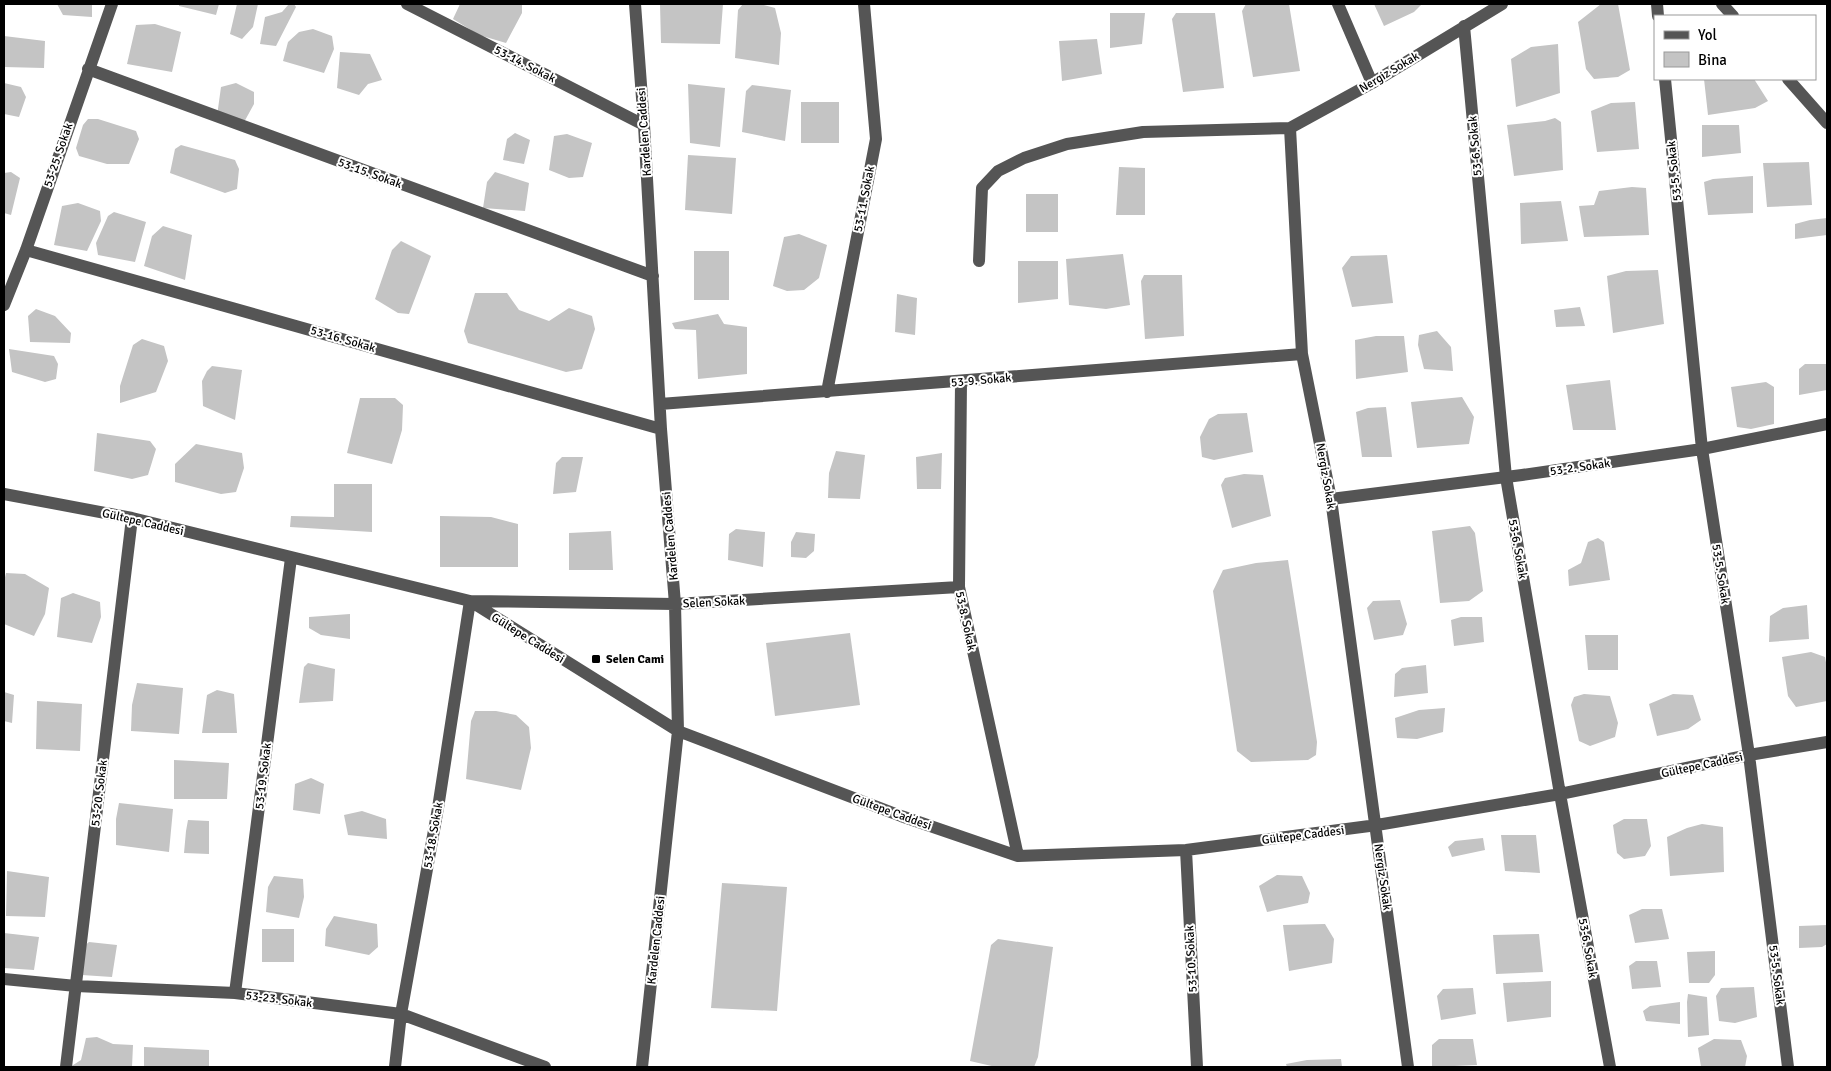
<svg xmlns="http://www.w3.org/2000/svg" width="1831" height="1071" viewBox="0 0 1831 1071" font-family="Signika,sans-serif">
  <rect width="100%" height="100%" fill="#fff"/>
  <path fill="#c4c4c4" d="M57 4H92V17L63 15Z
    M179 4H219L216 15 179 6Z
    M237 4H258L253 27 242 39 230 34Z
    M289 4H294L296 7 276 46 260 44 265 17 282 12Z
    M460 4H522V13L506 43 479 35 453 19Z
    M660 4H723L720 44 661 43Z
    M743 4H760L775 8 781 33 779 65 735 58 738 10Z
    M1246 4H1289L1300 71 1253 77 1242 11Z
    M1374 4H1422L1414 12 1384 26Z
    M1601 4H1618L1630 70 1618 77 1594 79 1586 69 1578 22Z
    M1110 13H1145L1142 44 1110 48Z
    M1176 13H1215L1224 88 1183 92 1172 19Z
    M155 24 181 32 172 72 127 64 136 25Z
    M313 29 332 36 334 49 324 73 283 61 288 42 299 32Z
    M4 36 45 41 44 68 4 67Z
    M1097 39 1102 74 1062 81 1059 41Z
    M1558 44 1560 93 1516 107 1511 59 1531 47Z
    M340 52 370 54 382 80 368 84 359 95 337 88Z
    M1704 79H1754L1768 101 1755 108 1708 115Z
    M4 83 21 87 26 97 19 117 4 114Z
    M236 83 254 92V104L243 124 217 116 221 87Z
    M688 84 725 88 720 147 690 143Z
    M752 85 791 90 785 141 742 132 746 91Z
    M801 102H839V143H801Z
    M1635 102 1639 149 1597 152 1591 111 1611 103Z
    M1555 118 1561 122 1563 170 1514 176 1507 125 1545 121Z
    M88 119H98L136 131 139 139 129 164H107L79 156 76 148 83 125Z
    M1702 125H1739L1741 153 1702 157Z
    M515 133 530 140 524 164 503 160 507 139Z
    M567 134 592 143 583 177 569 178 549 170 554 136Z
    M181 145 235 160 239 169 237 189 225 193 170 173 175 149Z
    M688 155 736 158 732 214 685 210Z
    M1809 162 1812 205 1767 207 1763 163Z
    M1119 167 1145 168V215H1116Z
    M11 172 20 178 11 215 4 213V173Z
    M495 172 529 183 525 211 483 208 487 182Z
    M1753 176V213L1708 215 1704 182 1713 179Z
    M1632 187 1646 188 1649 235 1584 237 1579 206 1594 205 1599 191Z
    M1026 194H1058V232H1026Z
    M1561 201 1568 241 1521 244 1520 203Z
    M78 203 100 211 101 221 87 251 54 245 62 206Z
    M114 212 146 222 135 262 98 255 96 243 108 216Z
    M1827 218V235L1795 239V224L1810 220Z
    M163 226 192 235 185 280 144 266 152 236Z
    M799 234 827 245 819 278 804 290 787 291 773 286 784 237Z
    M401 241 431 256 409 314 398 313 375 299 392 250Z
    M694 251H729V300H694Z
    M1123 254 1130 305 1106 309 1069 305 1066 259Z
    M1387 255 1393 303 1352 307 1342 268 1351 256Z
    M1018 261H1058V299L1018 303Z
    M1658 270 1664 324 1613 333 1607 276 1626 271Z
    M1144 275H1182L1184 336 1145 339 1141 281Z
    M475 293H507L519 310 549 321 569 308 592 316 595 329 582 369 566 372 468 343 464 331Z
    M897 294 917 298 915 335 895 332Z
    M1580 307 1585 326 1556 327 1554 310Z
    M36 309 55 316 71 333 70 343 30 342 28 316Z
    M718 314 724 324 747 327V374L698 379 696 330 675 329 672 323Z
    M1437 331 1451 347 1453 371 1424 369 1418 345 1419 335Z
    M1376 336H1404L1408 372 1356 379 1355 340Z
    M142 339 164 346 168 361 156 392 120 403V386L133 345Z
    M9 349 54 356 58 364 56 379 45 382 12 372Z
    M1805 364H1827V390L1799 395V369Z
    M212 366 242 370 235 420 203 406 202 381 207 371Z
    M1610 380 1616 430H1573L1566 385Z
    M1766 382 1774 387V424L1751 429 1737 427 1731 387Z
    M1462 397 1474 417 1469 444 1417 448 1411 402Z
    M360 398H395L403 405 402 430 392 464 347 453Z
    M1386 407 1392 457H1362L1356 412 1368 408Z
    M1247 413 1253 452 1214 460 1202 457 1200 437 1209 419 1218 414Z
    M97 433 150 441 156 449 148 475 132 479 94 471Z
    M196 444 242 453 244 468 236 492 221 494 175 482V464Z
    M836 451 865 455 860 499 828 498 829 473Z
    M942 453 941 489H917L916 457Z
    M562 457H583L576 492 553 494 556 463Z
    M1244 474 1263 475 1271 516 1232 528 1221 485 1225 478Z
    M334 484H372V532L290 527 291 516 334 517Z
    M440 516 491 517 518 524V567H440Z
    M1470 526 1475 533 1483 591 1469 601 1440 603 1432 531Z
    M736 529 765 532 763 567 728 560 729 534Z
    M611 531 613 570H569V533Z
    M796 532 815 534 814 551 806 558 791 557V542Z
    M1598 538 1604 542 1610 580 1569 586 1568 570 1581 563 1588 542Z
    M1288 560 1317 742 1316 755 1308 760 1251 762 1237 751 1213 591 1223 570 1256 563Z
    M6 573 25 574 49 588 45 614 34 636 4 624V582Z
    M73 593 100 602 101 617 92 643 57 637 61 598Z
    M1400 600 1407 624 1403 635 1374 640 1367 608 1373 601Z
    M1807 605 1809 639 1769 642 1770 616 1783 608Z
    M350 614V639L321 635 309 628V617Z
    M1461 617H1482L1484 642 1454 646 1451 620Z
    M850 633 860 705 775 716 766 643Z
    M1585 635H1618V670H1588Z
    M1811 652 1825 657 1827 668V701L1796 707 1788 696 1782 657Z
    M308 663 335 669 333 701 299 703 304 667Z
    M1426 665 1428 693 1394 697 1395 674 1402 668Z
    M137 683 183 688 179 734 131 731 132 705Z
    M217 690 234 694 237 733H202L207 695Z
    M4 692 14 695 12 723 4 721Z
    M1584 694 1610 696 1618 723 1615 737 1590 746 1579 741 1571 705 1574 697Z
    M1673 694 1693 695 1701 720 1688 729 1657 736 1649 704Z
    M37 701 82 704 80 751 36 749Z
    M1445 708 1443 732 1417 739 1397 738 1395 718 1419 710Z
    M475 711H496L516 715 529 727 531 748 521 790 466 779 471 721Z
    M174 760 229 763 227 799H174Z
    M311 778 324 784 320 814 293 810 295 784Z
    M119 803 173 809 169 852 116 845V819Z
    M362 811 386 819 387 839 348 835 344 815Z
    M1624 819H1647L1651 846 1645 856 1624 859 1617 853 1613 825Z
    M188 820 209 821V854L184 853 186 831Z
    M1702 824 1723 827 1724 872 1670 876 1667 837 1687 828Z
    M1501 835H1536L1540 873 1505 871Z
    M1483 838 1485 850 1452 857 1448 847 1455 841Z
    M7 871 49 877 45 917 6 916Z
    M1277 875 1302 876 1310 893 1308 903 1267 912 1259 886Z
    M274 876 303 879 304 897 299 918 266 912 268 887Z
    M722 883 787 887 777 1011 711 1008Z
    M1642 909H1662L1669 939 1635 943 1629 915Z
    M334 916 377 924 378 947 369 955 325 946 326 929Z
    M1325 924 1334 939 1332 963 1289 971 1283 925Z
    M1827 925V944L1822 947 1799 948V926Z
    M262 929H294V962H262Z
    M4 933 39 937 34 970 4 968Z
    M1539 934 1543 972 1496 974 1493 935Z
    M998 939 1053 947 1038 1057 1034 1067H996L970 1061 991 945Z
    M89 942 117 945 112 977 82 975 83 947Z
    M1715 951V975L1709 983H1689L1687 952Z
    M1636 961H1657L1661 987 1632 989 1629 966Z
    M1551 981V1017L1507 1022 1503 983Z
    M1754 987 1757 1017 1735 1023 1719 1021 1716 996 1721 988Z
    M1473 988 1476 1014 1441 1020 1437 996 1443 989Z
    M1688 994 1707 997 1709 1035 1688 1037 1687 1002Z
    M1680 1002V1024L1646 1021 1643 1011 1650 1006Z
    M97 1037 113 1044 133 1045 132 1067H70L81 1060 86 1038Z
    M1439 1039H1473L1477 1065 1432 1067V1045Z
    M1714 1039 1741 1040 1747 1056 1745 1067H1701L1698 1048Z
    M144 1047 209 1050V1067H144Z
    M1341 1059 1342 1067H1287L1286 1064 1307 1060Z"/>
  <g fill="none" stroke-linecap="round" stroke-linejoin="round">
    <path stroke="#555" stroke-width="12" d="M407 4 644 125
      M635 4 644 125 661 429 675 604 678 731 642 1067
      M1338 4 1372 83
      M1657 4 1658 16
      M1722 4 1733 16
      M1464 26 1506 477 1560 794 1610 1067
      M88 69 653 276
      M1665 79 1702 449 1749 755 1788 1067
      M1788 79 1827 123
      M26 250 661 429
      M979 261 982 188 998 171 1024 158 1067 144 1143 132 1290 128
      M4 305 26 250 112 4
      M961 382 959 587 1018 856
      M827 392 876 139 864 4
      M660 404 1302 354
      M4 494 132 518 470 601 678 731 901 816 1018 856 1186 850 1377 825 1560 794 1749 755 1827 742
      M1331 499 1522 475 1702 449 1827 424
      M470 601 675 604 959 587
      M1186 850 1197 1067
      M4 979 76 986 235 993 401 1014 545 1067
      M235 993 291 558
      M66 1067 132 518
      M395 1067 401 1014 438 808 470 601
      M1408 1067 1331 499 1302 354 1290 128 1372 83 1502 4"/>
  </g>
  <rect fill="#000" stroke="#fff" stroke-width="2" x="591" y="654" width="10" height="10" rx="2.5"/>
  <g text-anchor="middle" stroke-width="4" stroke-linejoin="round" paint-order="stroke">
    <g font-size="12" fill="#000" stroke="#fff">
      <text transform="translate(525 64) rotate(27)" y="4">53-14. Sokak</text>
      <text transform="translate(1389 72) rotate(-31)" y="4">Nergiz Sokak</text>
      <text transform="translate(644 132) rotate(-94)" y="4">Kardelen Caddesi</text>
      <text transform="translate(1475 146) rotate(-95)" y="4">53-6. Sokak</text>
      <text transform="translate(58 155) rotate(-71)" y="4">53-25. Sokak</text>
      <text transform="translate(1674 171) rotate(-96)" y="4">53-5. Sokak</text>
      <text transform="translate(370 173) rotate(20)" y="4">53-15. Sokak</text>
      <text transform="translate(864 199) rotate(-79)" y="4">53-11. Sokak</text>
      <text transform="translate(343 339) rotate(16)" y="4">53-16. Sokak</text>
      <text transform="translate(981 380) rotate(-5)" y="4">53-9. Sokak</text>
      <text transform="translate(1580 467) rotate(-8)" y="4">53-2. Sokak</text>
      <text transform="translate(1326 476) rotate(80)" y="4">Nergiz Sokak</text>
      <text transform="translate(143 522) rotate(13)" y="4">Gültepe Caddesi</text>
      <text transform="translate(670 536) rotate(-95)" y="4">Kardelen Caddesi</text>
      <text transform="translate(1518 549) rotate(80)" y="4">53-6. Sokak</text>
      <text transform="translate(1721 574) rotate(81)" y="4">53-5. Sokak</text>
      <text transform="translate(714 602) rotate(-3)" y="4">Selen Sokak</text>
      <text transform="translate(966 621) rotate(78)" y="4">53-8. Sokak</text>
      <text transform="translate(528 638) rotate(32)" y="4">Gültepe Caddesi</text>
      <text transform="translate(1702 765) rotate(-12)" y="4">Gültepe Caddesi</text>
      <text transform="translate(263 776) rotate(-83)" y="4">53-19. Sokak</text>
      <text transform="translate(99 793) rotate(-83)" y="4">53-20. Sokak</text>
      <text transform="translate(892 812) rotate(20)" y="4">Gültepe Caddesi</text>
      <text transform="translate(433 835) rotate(-80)" y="4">53-18. Sokak</text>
      <text transform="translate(1303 835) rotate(-7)" y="4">Gültepe Caddesi</text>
      <text transform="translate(1383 877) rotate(82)" y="4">Nergiz Sokak</text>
      <text transform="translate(656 940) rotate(-84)" y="4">Kardelen Caddesi</text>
      <text transform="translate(1588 948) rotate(80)" y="4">53-6. Sokak</text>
      <text transform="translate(1191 959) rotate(-93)" y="4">53-10. Sokak</text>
      <text transform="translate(1777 975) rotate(83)" y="4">53-5. Sokak</text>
      <text transform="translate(279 999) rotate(7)" y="4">53-23. Sokak</text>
    </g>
    <g font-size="12" font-weight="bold" fill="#000" stroke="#fff" text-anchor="start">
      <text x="606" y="663">Selen Cami</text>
    </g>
  </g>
  <rect width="1831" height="1071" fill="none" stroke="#000000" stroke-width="10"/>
  <rect x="1654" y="15" width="162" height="65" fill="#ffffff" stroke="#999999"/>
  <rect x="1664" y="31" width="25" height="8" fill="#555555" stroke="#999999"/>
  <text x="1698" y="40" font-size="15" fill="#000000">Yol</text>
  <rect x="1664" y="52" width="25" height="15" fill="#c4c4c4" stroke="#999999"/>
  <text x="1698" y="65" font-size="15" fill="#000000">Bina</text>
</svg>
